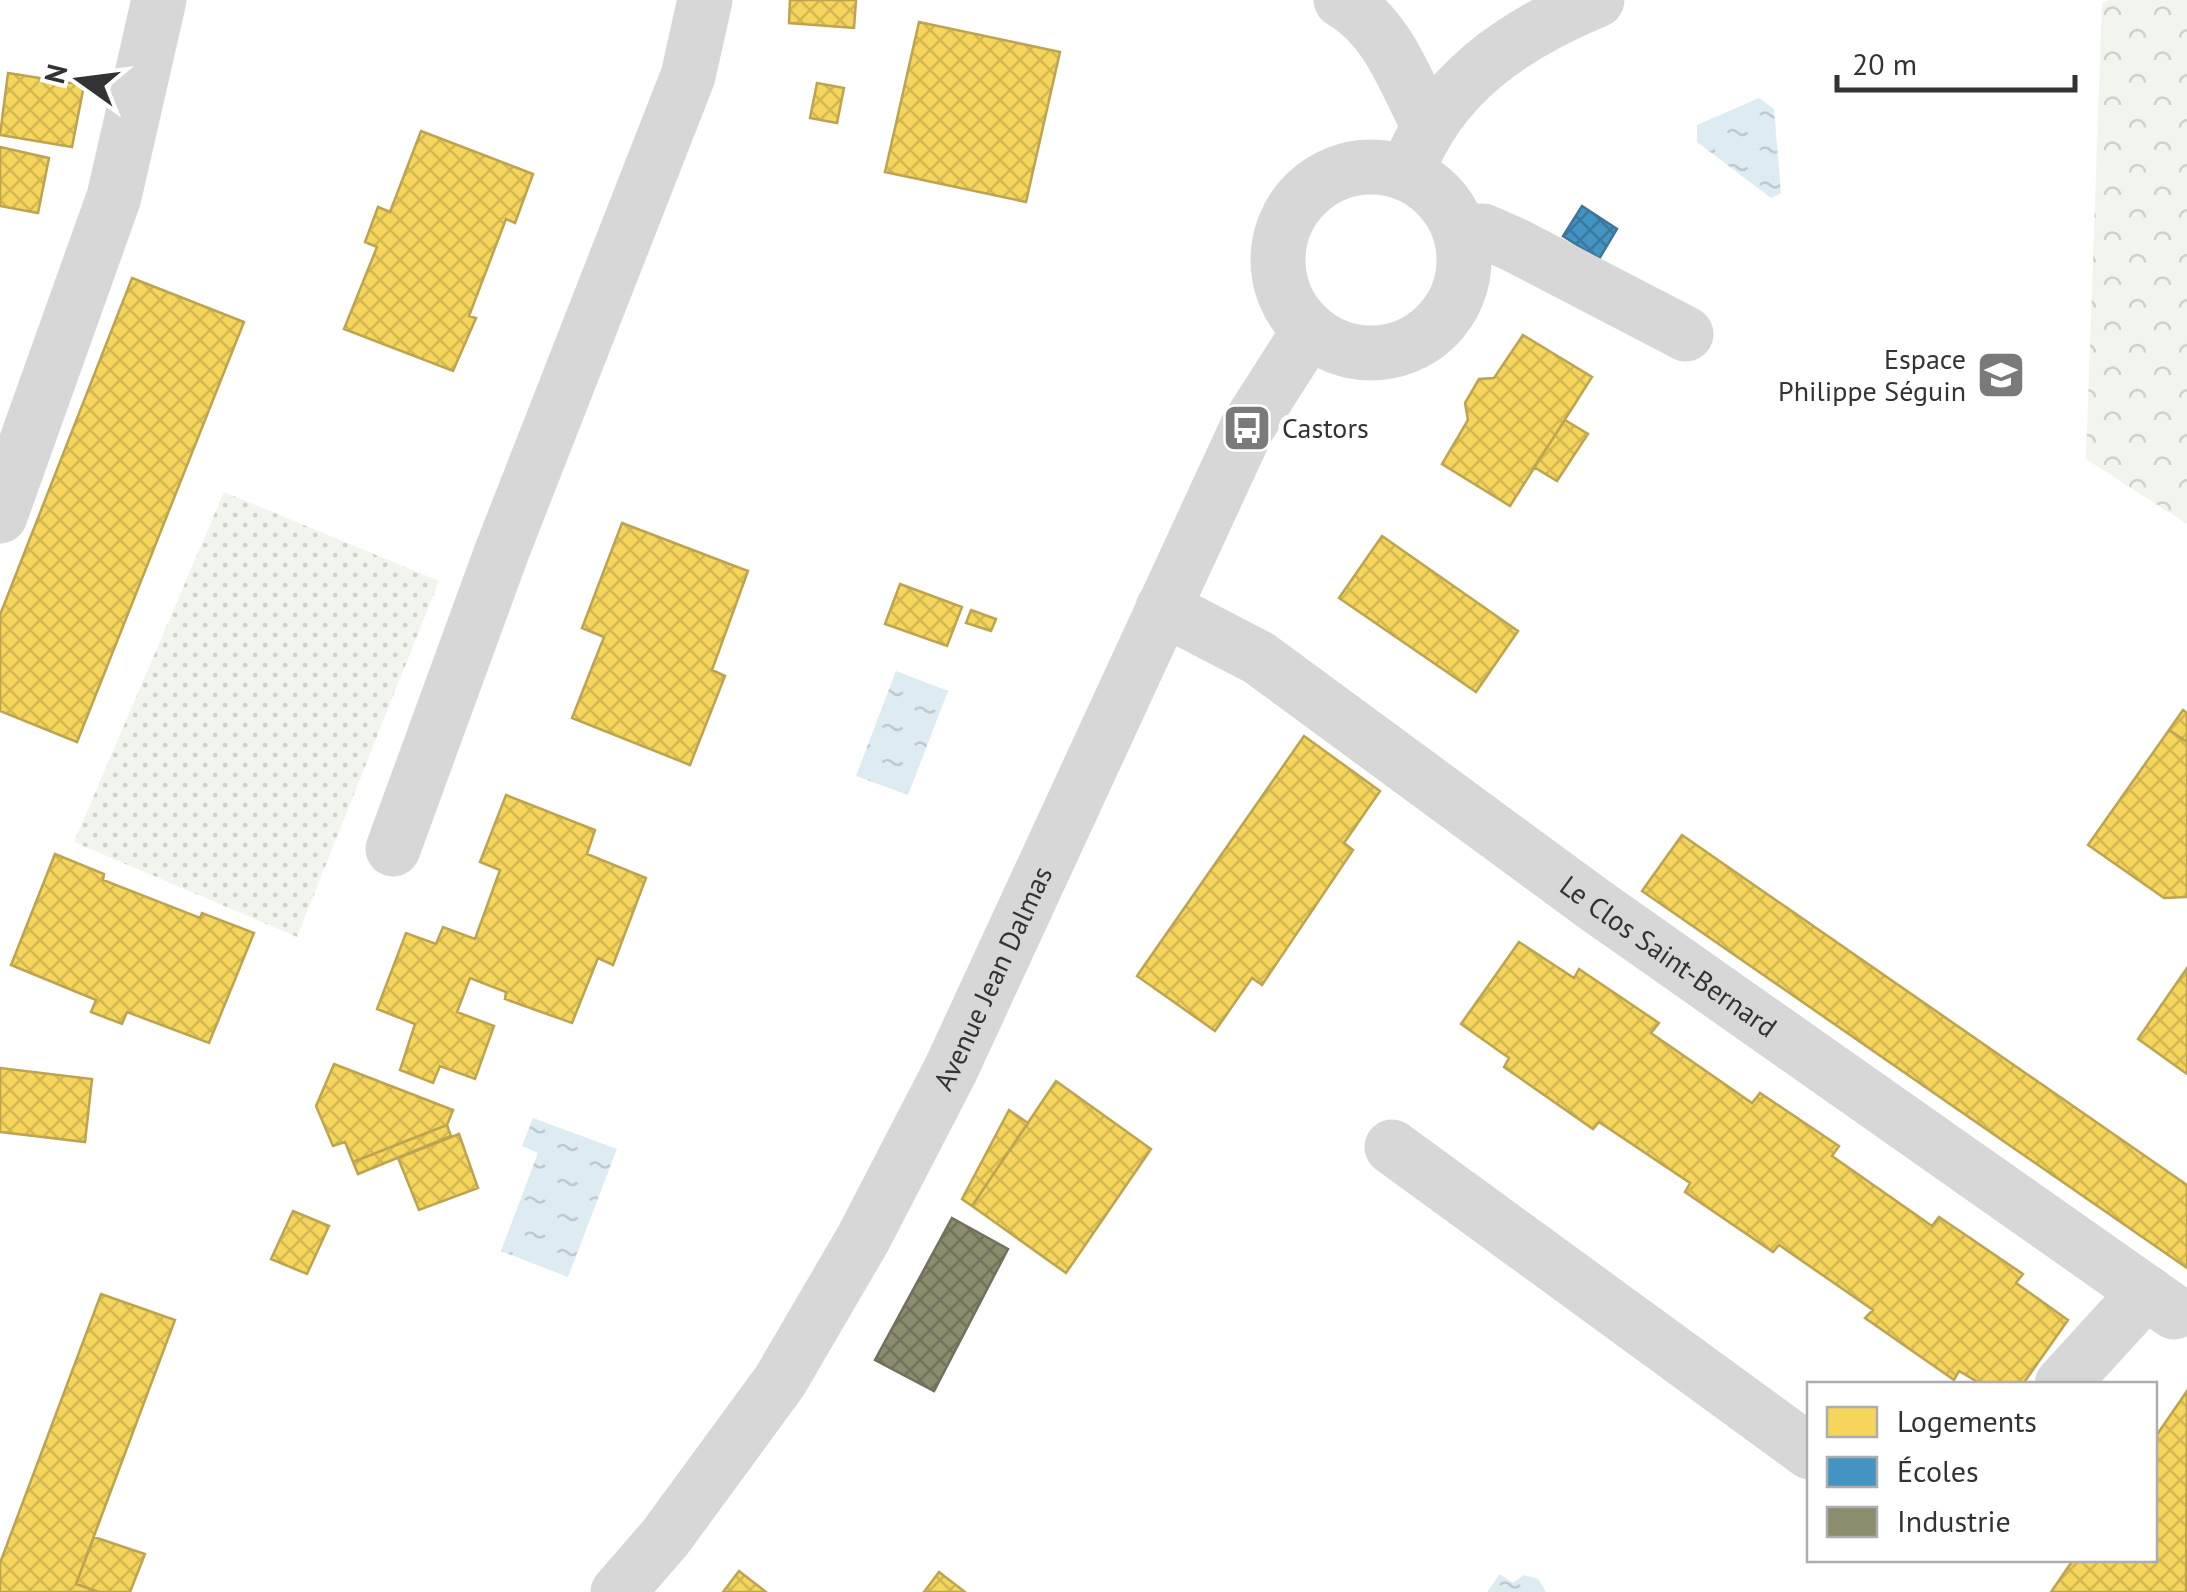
<svg xmlns="http://www.w3.org/2000/svg" width="2187" height="1592" viewBox="0 0 2187 1592" font-family="'PT Sans',sans-serif">
  <defs>
    <pattern id="forest-crowns" width="20" height="18" patternUnits="userSpaceOnUse" patternTransform="scale(2.5)"><rect width="20" height="18" fill="#f1f5ed"/><path d="M2 6a3 3 0 1 1 6 0M12 15a3 3 0 1 1 6 0" fill="none" stroke="#cfd2cc"/></pattern>
    <pattern id="park-dots" width="8" height="8" patternUnits="userSpaceOnUse" patternTransform="scale(2.5)"><rect width="8" height="8" fill="#f1f5ed"/><path d="M2 2h.1M6 6h.1" fill="none" stroke="#cfd2cc" stroke-width="1.8" stroke-linecap="round"/></pattern>
    <pattern id="water-ripples" width="26" height="14" patternUnits="userSpaceOnUse" patternTransform="scale(2.5)"><rect width="26" height="14" fill="#ddebf3"/><path d="M2 4q2-2 4 0t4 0M15 11q2-2 4 0t4 0" fill="none" stroke="#becad1"/></pattern>
    <pattern id="homes-cross-hatch" width="8" height="8" patternUnits="userSpaceOnUse" patternTransform="scale(2.5)"><rect width="8" height="8" fill="#f6d55c"/><path d="M0 0l8 8M0 8l8-8" fill="none" stroke="#d3b750"/></pattern>
    <pattern id="schools-cross-hatch" width="8" height="8" patternUnits="userSpaceOnUse" patternTransform="scale(2.5)"><rect width="8" height="8" fill="#4393c3"/><path d="M0 0l8 8M0 8l8-8" fill="none" stroke="#39799f"/></pattern>
    <pattern id="industry-cross-hatch" width="8" height="8" patternUnits="userSpaceOnUse" patternTransform="scale(2.5)"><rect width="8" height="8" fill="#8c8c6e"/><path d="M0 0l8 8M0 8l8-8" fill="none" stroke="#73735b"/></pattern>
  </defs>
  <rect width="100%" height="100%" fill="#fff"/>
  <path fill="url(#forest-crowns)" d="M2109 0H2187V524L2086 459 2102 3Z"/>
  <path fill="url(#park-dots)" d="M224 492 439 581 297 937 74 842Z"/>
  <path fill="url(#water-ripples)" d="M1759 98 1774 109 1781 193 1771 198 1697 142V125Z
    M896 671 948 691 908 795 856 776Z
    M533 1118 617 1149 568 1277 501 1251 538 1153 522 1146Z
    M1500 1574 1513 1583 1524 1575 1538 1579 1546 1592H1487Z"/>
  <path fill="url(#homes-cross-hatch)" stroke="#bca450" stroke-width="2.5" d="M790 0H856L854 28 789 23Z
    M919 22 1060 52 1026 202 885 172Z
    M8 73 84 85 72 147 0 135Z
    M817 83 844 88 837 123 810 118Z
    M421 131 533 174 515 223 506 219 469 316 476 318 453 371 344 329 377 247 365 242 378 207 390 212Z
    M0 147 49 158 38 213 0 206Z
    M132 278 244 322 77 742 0 711V615Z
    M1523 335 1592 377 1510 506 1442 464 1468 420 1465 403 1479 379 1494 378Z
    M1565 420 1588 434 1557 481 1534 467Z
    M622 523 748 571 712 670 725 676 690 765 572 718 604 637 582 628Z
    M1382 536 1518 631 1476 692 1339 598Z
    M900 584 962 607 947 646 885 624Z
    M971 610 996 619 991 631 966 623Z
    M2183 710 2187 713V742L2169 730Z
    M2169 730 2187 742V897L2164 898 2088 845Z
    M1304 736 1380 791 1344 843 1353 850 1262 985 1252 978 1215 1031 1137 976Z
    M506 795 595 830 587 854 646 878 613 965 598 958 572 1023 505 999 506 992 470 978 457 1012 494 1026 475 1079 440 1066 433 1083 400 1070 415 1024 377 1009 406 933 436 944 443 927 475 939 500 870 480 862Z
    M1682 835 2187 1185V1268L1642 891Z
    M55 854 104 874 103 880 200 918 202 913 254 933 209 1043 127 1012 122 1024 91 1012 96 1000 11 965Z
    M1519 942 1574 978 1579 969 1659 1023 1651 1033 1752 1103 1760 1093 1839 1146 1832 1156 1932 1226 1939 1217 2023 1274 2016 1283 2068 1320 2023 1384H1981L1959 1371 1954 1380 1865 1318 1873 1310 1779 1245 1773 1252 1685 1192 1690 1183 1599 1122 1593 1129 1504 1067 1509 1058 1461 1024Z
    M2187 968V1074L2138 1039Z
    M334 1064 453 1110 447 1125 353 1162 345 1142 333 1146 316 1106Z
    M0 1068 92 1079 85 1142 0 1132Z
    M1056 1081 1151 1149 1066 1273 972 1206Z
    M1009 1110 1028 1123 972 1206 962 1199Z
    M447 1125 451 1136 358 1174 353 1162Z
    M459 1134 478 1188 419 1210 398 1158Z
    M293 1211 329 1226 307 1274 271 1259Z
    M101 1294 175 1320 76 1584 99 1592H0V1563Z
    M2187 1391 2186 1592H2051L2073 1560H2154V1439Z
    M94 1537 145 1554 130 1592H99L76 1584Z
    M739 1571 766 1592H723Z
    M939 1572 965 1592H924Z"/>
  <path fill="url(#schools-cross-hatch)" stroke="#3e7698" stroke-width="2.5" d="M1582 206 1617 229 1599 259 1563 236Z"/>
  <path fill="url(#industry-cross-hatch)" stroke="#71715c" stroke-width="2.5" d="M952 1218 1008 1249 934 1391 875 1360Z"/>
  <g fill="none" stroke-linecap="round" stroke-linejoin="round">
    <g stroke="#d7d7d7" stroke-width="55">
      <path d="M1341 0C1387 26 1405 80 1428 125"/>
      <circle cx="1371" cy="260" r="93"/>
      <path d="M1407 173C1439 85 1512 35 1597 0"/>
      <path d="M1460 232 1483 231 1515 245 1686 334"/>
      <path d="M0 516 114 197 159 0"/>
      <path id="s1" d="M1163 608 1259 658 1595 905 2174 1312"/>
      <path d="M393 849 502 551 688 76 705 0"/>
      <path d="M1392 1147 1810 1452"/>
      <path d="M2062 1384 2146 1292"/>
      <path id="s2" d="M618 1592 665 1538 780 1381 863 1239 951 1069 1247 428 1309 331"/>
    </g>
  </g>
  <defs>
    <g id="university-square" transform="scale(2.5)"><rect x="-9" y="-9" width="18" height="18" rx="4" fill="#7a7a7a" stroke="#fff"/><path d="M0-5L7-2L0 1L-7-2ZM-4 1L0 2.5L4 1V4Q0 6-4 4Z" fill="#fff"/></g>
    <g id="bus-square" transform="scale(2.5)"><rect x="-9" y="-9" width="18" height="18" rx="4" fill="#7a7a7a" stroke="#fff"/><path d="M-5-6H5V4H4V6H2V4H-2V6H-4V4H-5ZM-3.5-4V0h7V-4ZM-3.5 1.2v1.5H-2V1.2ZM2 1.2v1.5H3.5V1.2Z" fill="#fff"/></g>
  </defs>
  <g fill-rule="evenodd">
    <use href="#university-square" x="2001" y="375"/>
    <use href="#bus-square" x="1247" y="428"/>
  </g>
  <g text-anchor="middle" stroke-width="10" stroke-linejoin="round" paint-order="stroke">
    <g font-size="28" fill="#333" stroke="#fff" text-anchor="end">
      <text x="1966" y="369">Espace<tspan x="1966" dy="32">Philippe Séguin</tspan></text>
      <text x="1282" y="438" text-anchor="start">Castors</text>
    </g>
    <g font-size="28" fill="#333" stroke="#fff">
      <text dy="10" stroke="none"><textPath href="#s1" startOffset="615">Le Clos Saint-Bernard</textPath></text>
      <text dy="10" stroke="none"><textPath href="#s2" startOffset="722">Avenue Jean Dalmas</textPath></text>
    </g>
  </g>
  <rect x="1807" y="1382" width="350" height="180" fill="#ffffff" stroke="#adadad" stroke-width="2.5"/>
  <rect x="1827" y="1407" width="50" height="30" fill="#f6d55c" stroke="#adadad" stroke-width="2.5"/>
  <text x="1897" y="1432" font-size="30" fill="#333333">Logements</text>
  <rect x="1827" y="1457" width="50" height="30" fill="#4393c3" stroke="#adadad" stroke-width="2.5"/>
  <text x="1897" y="1482" font-size="30" fill="#333333">Écoles</text>
  <rect x="1827" y="1507" width="50" height="30" fill="#8c8c6e" stroke="#adadad" stroke-width="2.5"/>
  <text x="1897" y="1532" font-size="30" fill="#333333">Industrie</text>
  <g transform="translate(80 80) rotate(284)" stroke="#ffffff" stroke-width="8" paint-order="stroke">
  <path d="M0-8L18 38L0 25L-18 38Z" fill="#333333"/>
  <text y="-15" font-size="28" font-weight="bold" text-anchor="middle" fill="#333333">N</text>
  </g>
  <path d="M1837 75v15h238v-15" fill="none" stroke="#333333" stroke-width="5"/>
  <text x="1852" y="75" font-size="30" fill="#333333" stroke="#ffffff" stroke-width="8" paint-order="stroke">20 m</text>
</svg>
